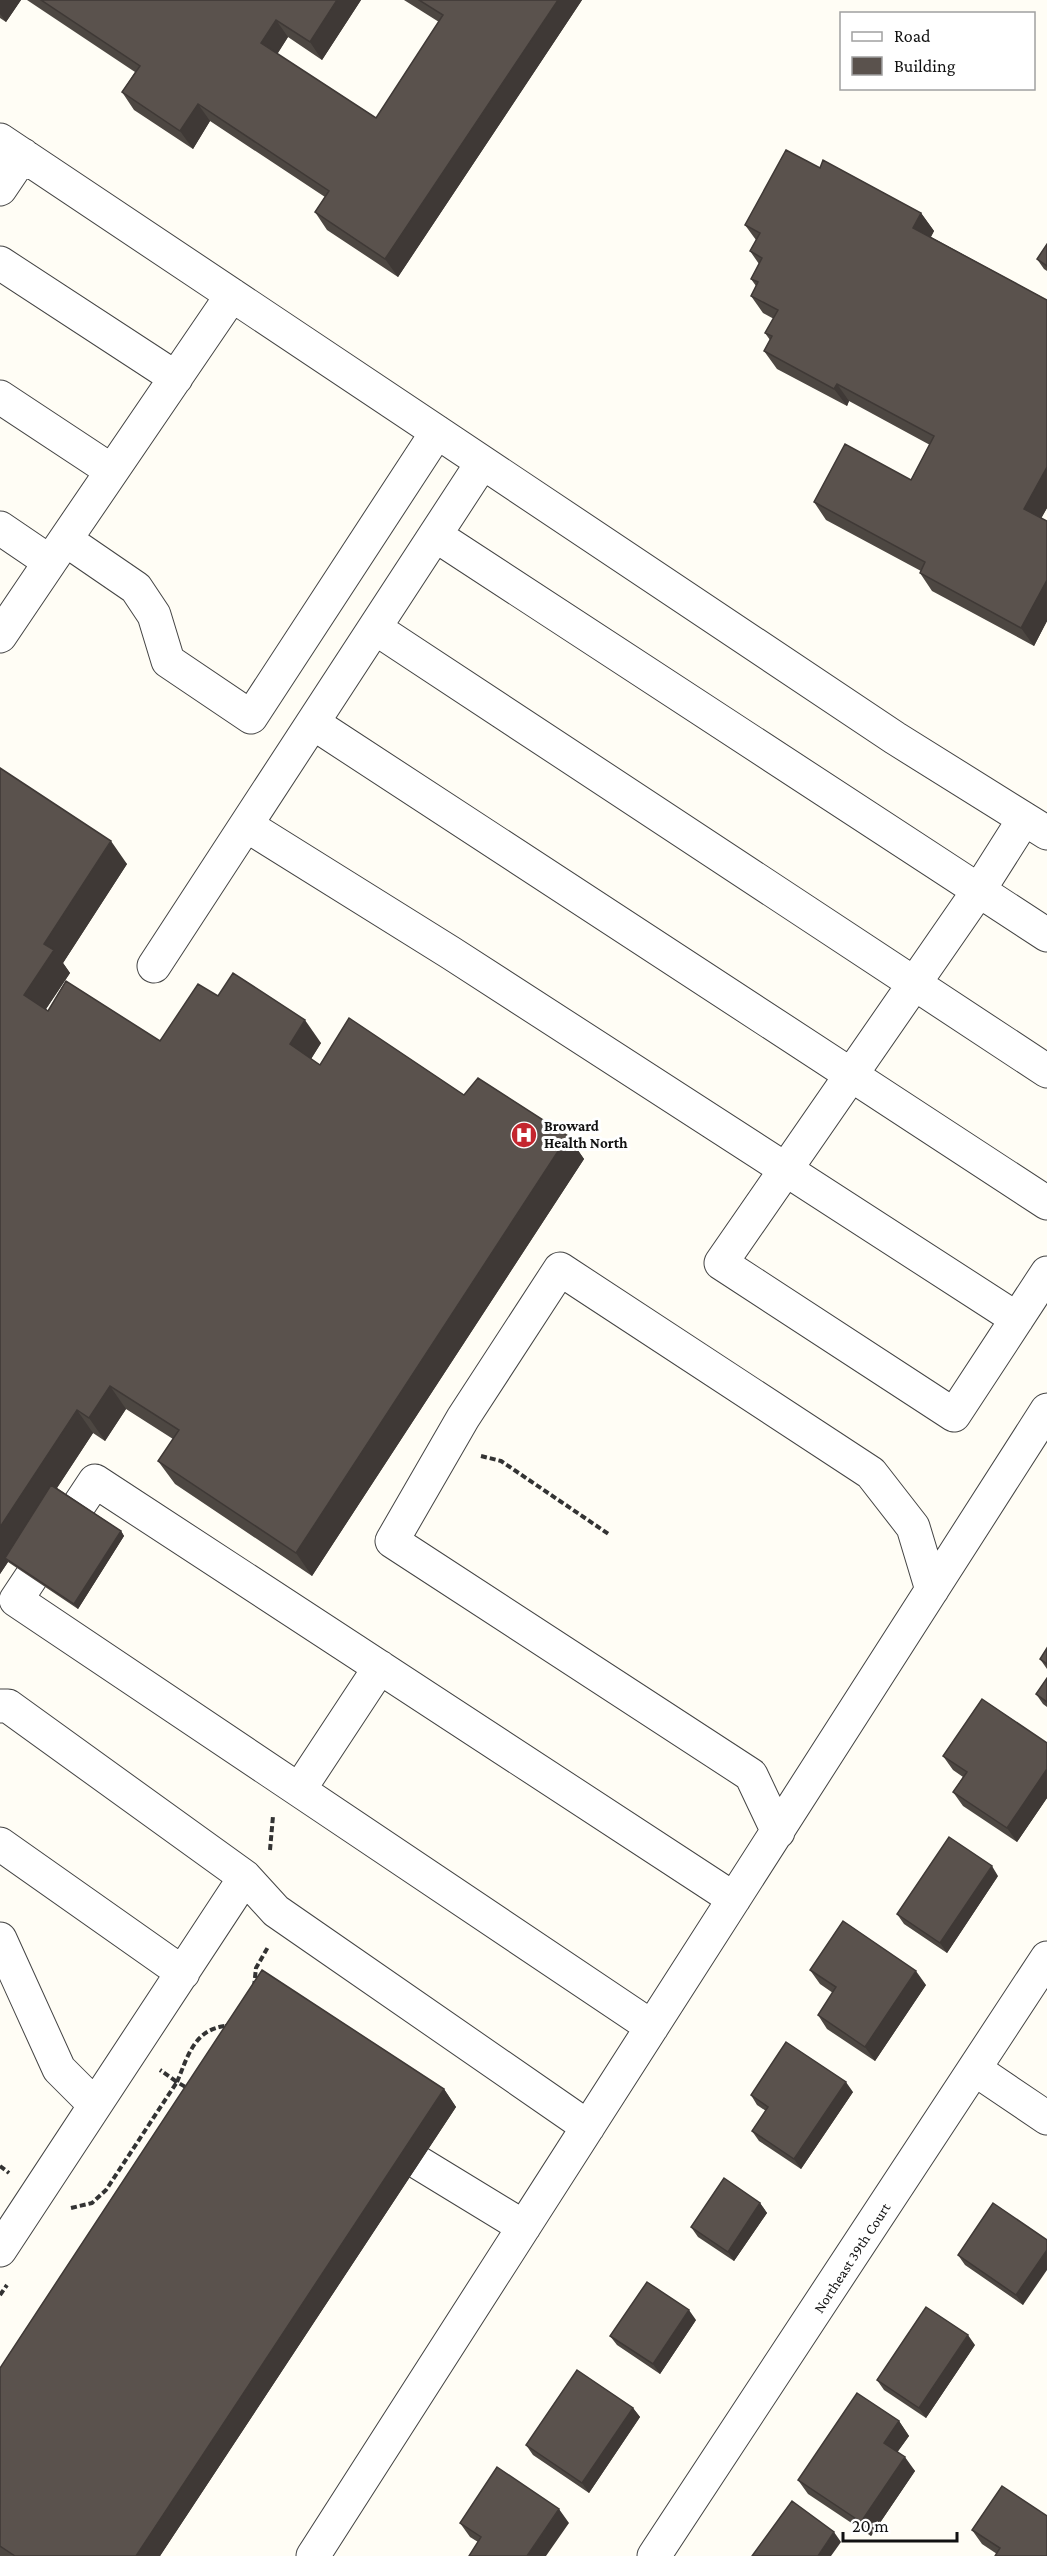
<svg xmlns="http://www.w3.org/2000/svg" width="1047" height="2556" viewBox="0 0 1047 2556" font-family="'Crimson Pro',serif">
  <rect width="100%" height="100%" fill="#fffdf5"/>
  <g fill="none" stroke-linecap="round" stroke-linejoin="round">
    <g stroke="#444" stroke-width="35">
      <path id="minor" d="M0 140 895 738 1047 833
        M0 189 23 155
        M0 263 176 378
        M0 397 112 471
        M0 528 50 562 0 636
        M435 535 1047 935
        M66 540 136 588 154 615 168 661 251 717 437 432
        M50 562 232 295
        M375 628 1047 1071
        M313 723 1047 1203
        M1024 819 979 890 721 1263 954 1415 1047 1273
        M246 825 451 953 1017 1319
        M154 966 482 463
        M0 1706H8L245 1877 276 1911 588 2127
        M299 1790 380 1667
        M778 1832 751 1775 392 1541 463 1418 560 1269 871 1473 913 1527 932 1590
        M0 1844 183 1973
        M0 1939 59 2069 95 2105
        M652 2027 16 1600 95 1481 734 1899
        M976 2070 1047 2118
        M419 2163 524 2227
        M0 2250 245 1877
        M313 2556 1047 1410
        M654 2556 1047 1958"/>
    </g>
    <path stroke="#333" stroke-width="4" stroke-dasharray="6 3" stroke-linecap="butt" d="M481 1456 501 1461 610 1535
      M270 1850 273 1816
      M254 1987 256 1968 268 1947
      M225 2026 236 2027 194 2092 177 2082C188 2056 194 2030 225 2026Z
      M0 2166 9 2173
      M71 2208 92 2203 106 2190 177 2082 160 2070
      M0 2295 7 2285"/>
    <use href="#minor" stroke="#fff" stroke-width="33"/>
  </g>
  <path fill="#4d4742" d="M0 0H21L6 22 0 18Z
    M27 0H361L322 60 288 37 277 54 376 118 439 22 404 0H582L398 277 327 230 315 212 325 197 210 121 193 149 134 110 122 92 135 72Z
    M820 168 921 213 934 231 931 237 1047 300V508L1041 518 1047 521V621L1034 646 932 591 920 573 921 571 826 520 814 502 911 480 930 445 849 401 847 406 777 369 764 351 770 340 765 333 774 319 763 313 751 296 756 286 751 279 759 264 750 251 756 240 745 225Z
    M1047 244V271L1044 269 1037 259Z
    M0 768 127 864 63 963 70 973 46 1009 48 1011 160 1041 218 996 321 1043 311 1059 320 1065 464 1095 568 1136 584 1159 312 1576 175 1484 158 1461 173 1439 126 1409 105 1441 93 1433 57 1488 121 1531 124 1536 78 1609 8 1562 0 1574Z
    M1047 1648V1669L1040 1659Z
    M1047 1678V1707L1043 1704 1036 1694Z
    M1047 1743V1798L1017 1842 963 1806 953 1792 963 1777 953 1770 943 1756Z
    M998 1876 947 1953 904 1924 897 1914Z
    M810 1970 926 1985 875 2061 827 2029 818 2015 833 1993 820 1984Z
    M444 2089 456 2107 160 2556H0V2368Z
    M853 2092 801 2169 759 2141 752 2131 766 2111 757 2105 751 2095Z
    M760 2203 767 2213 734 2261 698 2237 691 2227Z
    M1047 2240 1023 2305 965 2265 958 2255Z
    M696 2320 660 2374 617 2345 610 2336Z
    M975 2345 926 2418 884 2390 877 2380Z
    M633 2408 640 2417 589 2493 533 2455 526 2445Z
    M899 2421 909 2436 897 2452 915 2471 871 2536 808 2494 798 2480Z
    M1047 2516 997 2554 982 2544 972 2530Z
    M460 2523H569L478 2542 470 2537Z"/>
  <path fill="#3f3936" d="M0 0H21L6 22 0 14Z
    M337 0H361L322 60 310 42Z
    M558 0H582L398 277 385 259Z
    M276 20 288 37 273 61 261 43Z
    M198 104 210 121 193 149 180 131Z
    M921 213 934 231 926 245 913 228Z
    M837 384 849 401 847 406 834 389Z
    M1047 467V508L1037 526 1024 509Z
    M1047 580V621L1034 646 1021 628Z
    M111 841 127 864 63 963 70 973 40 1018 24 995 44 944Z
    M305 1020 321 1043 306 1067 290 1044Z
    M568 1136 584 1159 312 1576 296 1553Z
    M110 1386 126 1409 105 1441 89 1418Z
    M77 1410 93 1433 9 1561 5 1558 8 1562 0 1574V1527Z
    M121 1531 124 1536 78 1609 74 1604Z
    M1047 1769V1798L1017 1842 1007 1828Z
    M992 1866 998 1876 947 1953 940 1943Z
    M916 1971 926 1985 875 2061 865 2047Z
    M846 2082 853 2092 801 2169 794 2159Z
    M444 2089 456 2107 160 2556H136Z
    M760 2203 767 2213 734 2261 728 2252Z
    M1047 2250V2270L1023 2305 1016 2295Z
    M689 2310 696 2320 660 2374 653 2364Z
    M968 2335 975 2345 926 2418 919 2408Z
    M633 2408 640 2417 589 2493 582 2483Z
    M899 2421 909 2436 894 2457 884 2443Z
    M905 2457 915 2471 871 2536 861 2522Z
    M559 2509 569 2523 546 2556H527Z
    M834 2532 841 2542 831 2556H818Z"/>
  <path fill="#5a524d" stroke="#3f3936" stroke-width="1.5" d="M41 0H337L310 42 276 20 261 43 376 118 443 15 419 0H558L385 259 315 212 329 191 198 104 180 131 122 92 140 66Z
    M786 150 820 168 823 160 921 213 913 228 1047 300V467L1024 509 1047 521V580L1021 628 920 573 925 562 814 502 845 444 911 480 934 436 837 384 834 389 764 351 772 336 765 333 778 310 751 296 758 282 751 279 762 258 750 251 760 233 745 225Z
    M1047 244V266L1037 259Z
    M0 768 111 841 44 944 54 950 24 995 48 1011 66 981 160 1041 198 984 218 996 233 973 305 1020 290 1044 320 1065 349 1018 464 1095 478 1078 568 1136 296 1553 158 1461 179 1430 110 1386 89 1418 77 1410 0 1527Z
    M51 1485 121 1531 74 1604 5 1558Z
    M1047 1648V1664L1040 1659Z
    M1047 1678V1702L1036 1694Z
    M982 1699 1047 1743V1769L1007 1828 953 1792 967 1772 943 1756Z
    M949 1837 992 1866 940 1943 897 1914Z
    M843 1921 916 1971 865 2047 818 2015 836 1987 810 1970Z
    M262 1970 444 2089 136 2556H15L0 2546V2368Z
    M786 2042 846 2082 794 2159 752 2131 768 2107 751 2095Z
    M724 2178 760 2203 728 2252 691 2227Z
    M993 2203 1047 2240V2250L1016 2295 958 2255Z
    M647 2282 689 2310 653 2364 610 2336Z
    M926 2307 968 2335 919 2408 877 2380Z
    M577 2370 633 2408 582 2483 526 2445Z
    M857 2393 899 2421 884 2443 905 2457 861 2522 798 2480Z
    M497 2467 559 2509 527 2556H469L481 2537 460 2523Z
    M1002 2486 1047 2516V2556H995L1000 2548 972 2530Z
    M792 2501 834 2532 818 2556H752Z"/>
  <defs>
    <g id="hospital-disc" transform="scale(1.35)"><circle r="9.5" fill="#c4262e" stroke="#fff"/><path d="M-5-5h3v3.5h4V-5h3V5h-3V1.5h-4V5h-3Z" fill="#fff"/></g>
  </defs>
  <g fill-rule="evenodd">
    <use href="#hospital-disc" x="524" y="1135"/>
  </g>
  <g text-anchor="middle" stroke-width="6" stroke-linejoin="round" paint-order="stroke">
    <g font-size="15" font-weight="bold" fill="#111" stroke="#fff" text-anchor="start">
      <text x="544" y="1131">Broward<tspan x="544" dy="17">Health North</tspan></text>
    </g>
    <g font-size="15" fill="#111" stroke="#fff">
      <text transform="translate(852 2258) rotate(-57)" y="5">Northeast 39th Court</text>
    </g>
  </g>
  <rect x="840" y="12" width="195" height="78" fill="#ffffff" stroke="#a0a0a0" stroke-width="1.5"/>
  <rect x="852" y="32" width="30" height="9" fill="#ffffff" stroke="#a0a0a0" stroke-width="1.5"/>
  <text x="894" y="42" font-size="18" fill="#111111">Road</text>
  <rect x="852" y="57" width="30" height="18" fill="#5a524d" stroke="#a0a0a0" stroke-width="1.5"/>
  <text x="894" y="72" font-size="18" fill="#111111">Building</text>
  <path d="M843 2532v9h114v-9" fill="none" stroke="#111111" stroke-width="3"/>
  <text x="852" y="2532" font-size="18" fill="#111111" stroke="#ffffff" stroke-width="4.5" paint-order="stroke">20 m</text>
</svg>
